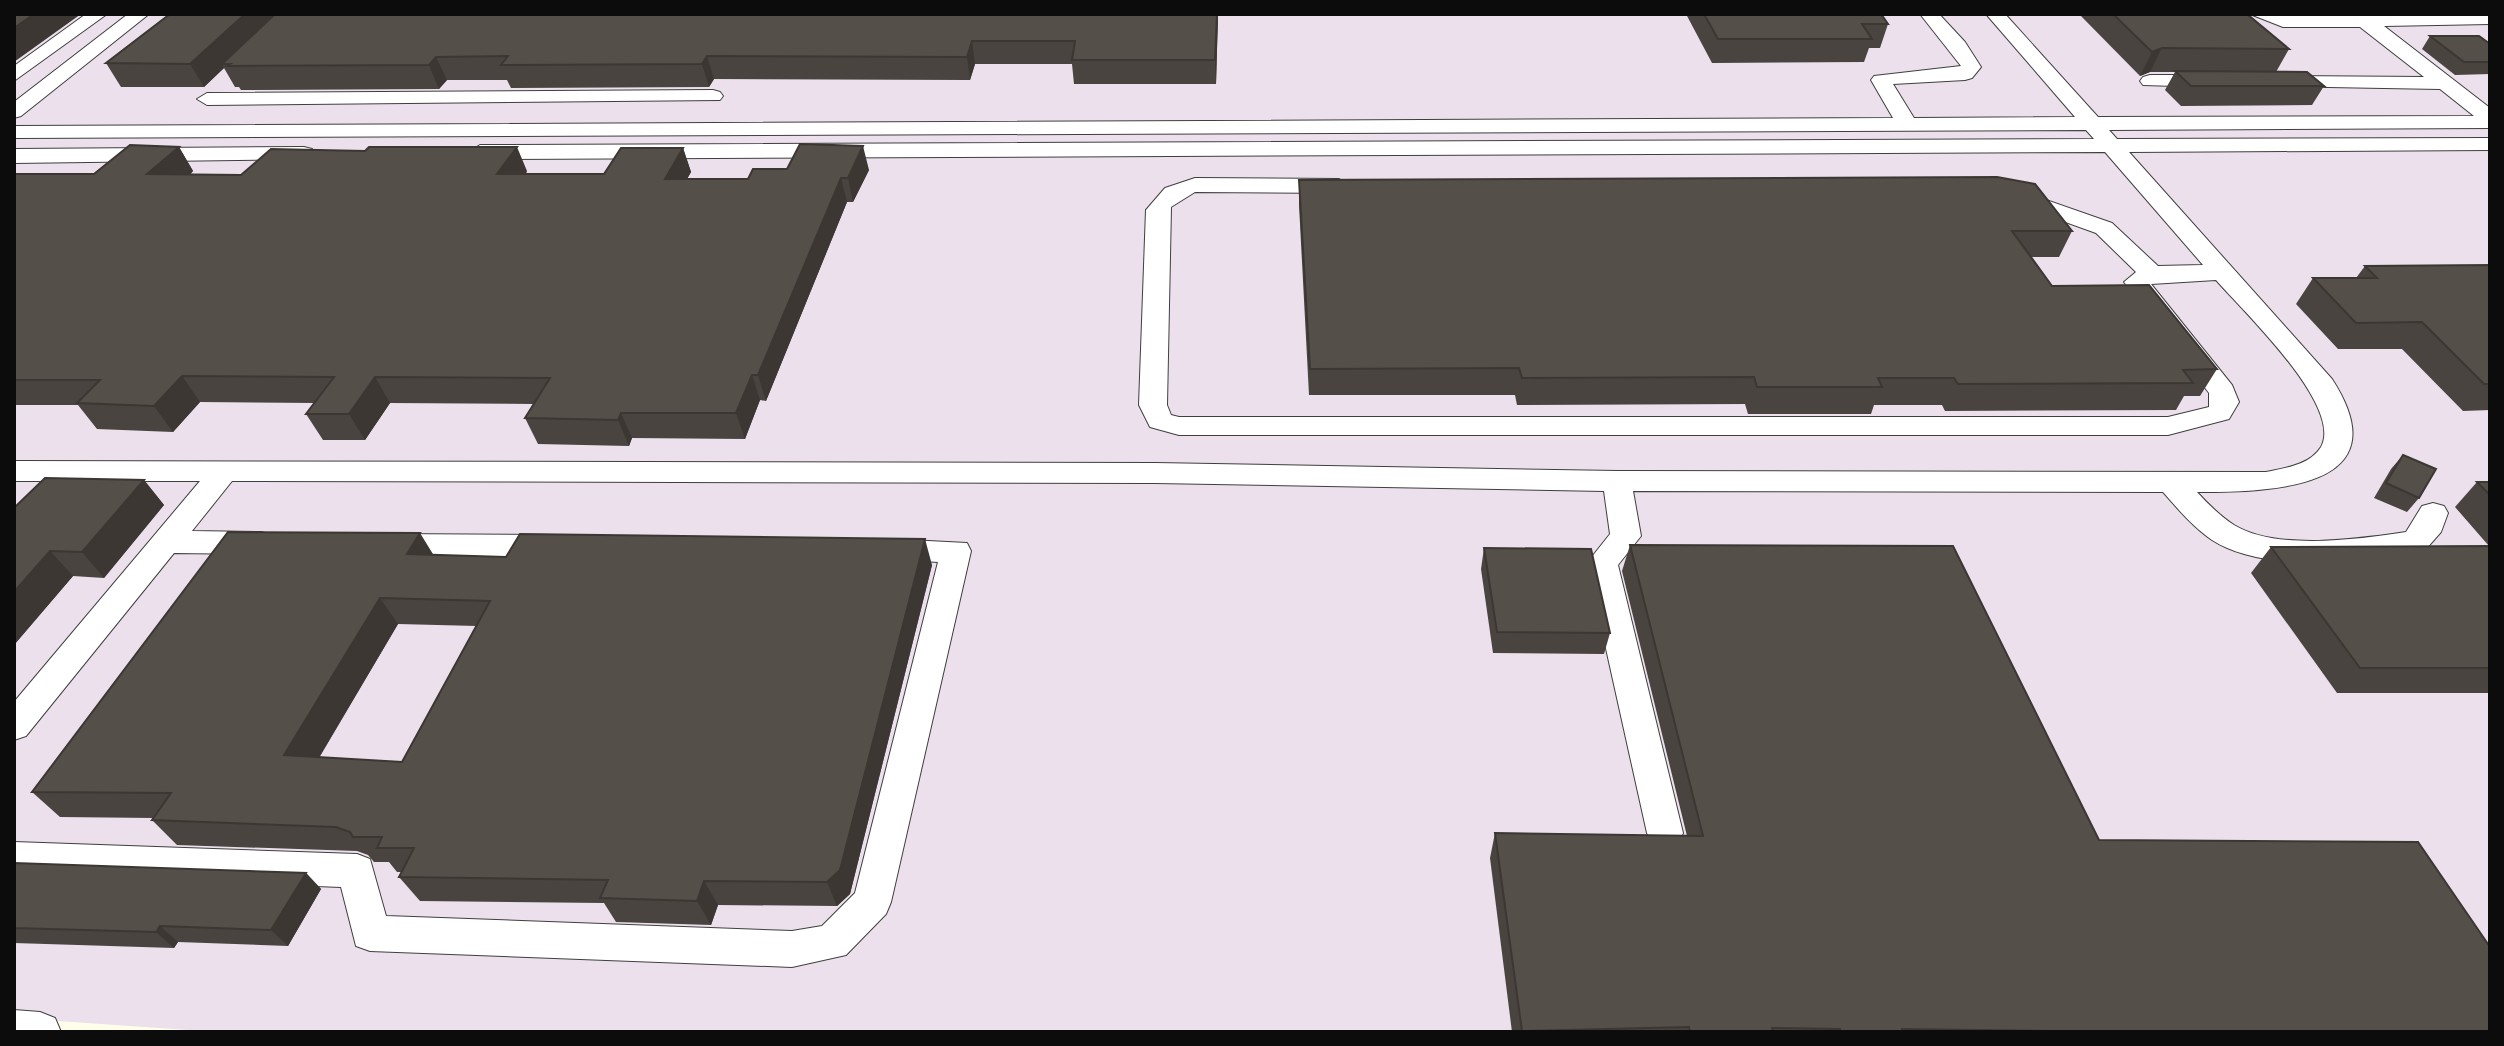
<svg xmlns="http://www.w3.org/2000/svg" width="2504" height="1046" viewBox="0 0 2504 1046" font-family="'Zilla Slab',serif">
  <rect width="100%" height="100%" fill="#fffeeb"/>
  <path fill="#ebe0eb" d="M14 14H2490V1032H217L14 1018Z"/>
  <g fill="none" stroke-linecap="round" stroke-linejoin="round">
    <g stroke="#3f3f3f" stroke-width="2">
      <path id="minor" d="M86 14H107L14 81V66Z
        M128 14H149L21 116 14 118V102Z
        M1920 14H1939L1965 42 1981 67 1972 78 1965 80 1893 84 1914 118 2075 117 1986 14H2005L2098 117 2474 116 2440 89 2274 86 2271 82 2274 78 2281 76 2424 77 2360 27H2283L2250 14H2490V24L2384 26 2490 108V128L2109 130 2117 139 2490 138V150L2129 152 2332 379C2404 490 2269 492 2197 492 2208 504 2220 516 2234 525 2277 551 2359 539 2406 532L2422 506 2433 503 2444 506 2448 513 2441 532 2426 549C2370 565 2263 573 2212 540 2193 527 2178 509 2163 492L1633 491 1641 536 1618 565 1683 833 1678 844 1665 849 1652 844 1647 833 1587 563 1610 534 1604 491 1155 483 232 481 192 531 261 532 272 535 276 543 272 551 261 554 174 553 26 736 14 740V702L200 481H14V461L1155 463 1617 471 2266 472C2285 468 2310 465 2321 447 2344 406 2241 309 2216 280L2151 284 2232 385 2239 402 2229 419 2168 435H1179L1150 427 1139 405 1146 210 1165 188 1195 178 1339 179 1350 186 1339 193 1195 192 1171 207 1167 405 1171 415 1179 417H2168L2209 407V393L2124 282 2136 272 2096 233 2007 201 2004 196 2015 189 2112 223 2158 266 2203 265 2105 152 480 159 469 152 480 145 2094 139 2086 130 14 138V126L1893 118 1871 80 1874 76 1961 66Z
        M2150 75H2209L2219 81 2209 87 2143 85 2140 81 2143 77Z
        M713 90 720 92 723 96 720 100 207 105 197 99 207 93Z
        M304 147 312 149 315 154 312 159 14 163V149Z
        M389 534 553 535 564 538 568 546 564 554 553 557 389 556 378 553 374 545 378 537Z
        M889 539 967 543 971 551 891 902 886 914 846 955 792 967 370 951 356 946 341 887 14 874V842L357 854 370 859 386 916 792 931 822 926 855 893 938 562 878 558 874 550 878 542Z
        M14 1010 40 1012 55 1018 61 1032H14Z"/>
    </g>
    <use href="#minor" fill="#fff" fill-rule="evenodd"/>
  </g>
  <path fill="#49443f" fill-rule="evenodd" d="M170 14H1218L1216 84H1074L1072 64H975L970 80 714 79 709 87 511 88 507 80H447L439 89 241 90 239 87H235L224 68 204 87H121L106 63Z
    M1686 14H1881L1888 24 1880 48H1869L1864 62 1712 63Z
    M2079 14H2247L2289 49 2276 72 2324 86 2312 105 2181 106 2165 90 2175 72H2150L2140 76Z
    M2430 36 2490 44V74L2455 75 2422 49Z
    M179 147 193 171 190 175 527 171 526 174H604L683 148 691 172 687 179H748L869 170 853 202H847L766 401 760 400 745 439 632 438 629 446 538 444 525 418 534 404 390 403 365 440H323L306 414 315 403 200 402 173 432 97 429 78 405H14V174H94Z
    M1299 180 2072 231 2059 257H2031L2052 286 2217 369 2200 396H2184L2176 410 1945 411 1942 405H1874L1871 414H1748L1745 404 1517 405 1515 395H1309L1299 205Z
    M2490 265V410L2463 411 2402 349H2338L2296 304 2313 278H2356L2365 266Z
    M2403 455 2419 498 2407 512 2374 498 2391 469Z
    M144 480 164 505 104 578 73 576 14 645V508Z
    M2477 482H2490V693H2337L2251 573 2271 547 2489 546 2455 507Z
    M1630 545 2099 840 2490 1032H1512L1490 858 1495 833 1687 836 1622 571Z
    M1484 548 1610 633 1604 654 1493 653 1481 569Z
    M433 555 932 565 850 894 837 906 718 905 711 925 616 922 604 903 420 901 399 877 402 872H397L389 862H374L368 855 357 851 177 845 152 820 154 818 60 817 32 792ZM398 624 477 626 402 762 319 758Z
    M14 863 306 873 321 889 288 946 178 942 174 948 14 943Z"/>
  <path fill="#3c3733" d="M34 14H81L14 62V28Z
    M245 14H282L222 64 224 68 204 87 190 64Z
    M1217 14H1218L1216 84 1215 60Z
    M972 41 975 64 970 80 967 57Z
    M2162 48 2150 72 2140 76 2152 52Z
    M707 56 714 79 709 87 702 64Z
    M436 57 447 80 439 89 429 65Z
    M863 146 869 170 853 202 848 178Z
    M179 147 193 171 163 199 147 174Z
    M517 147 527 171 508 198 497 174Z
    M683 148 691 172 673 203 665 179Z
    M841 178 847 202 766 401 758 375Z
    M752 375 760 400 745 439 736 413Z
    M182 376 200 402 173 432 154 406Z
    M375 377 390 403 365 440 349 414Z
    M621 413 632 438 629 446 618 420Z
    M144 480 164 505 104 578 82 552Z
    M420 533 436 559 407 554Z
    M925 539 932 565 850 894 837 906 827 882Z
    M50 551 73 576 14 645V592Z
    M380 598 398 624 305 781 284 755Z
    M306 873 321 889 288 946 271 930Z
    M704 881 718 905 711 925 697 901Z
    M160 926 178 942 174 948 156 932Z"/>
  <path fill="#554f49" stroke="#3c3733" stroke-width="2" fill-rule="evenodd" d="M14 14H34L14 28Z
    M170 14H245L190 64 106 63Z
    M275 14H1217L1215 60H1072L1075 41H972L967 57 707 56 702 64 501 65 508 56 436 57 429 65 227 66 230 64H222Z
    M1704 14H1881L1888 24H1862L1872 39H1718Z
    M2113 14H2247L2289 49 2162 48 2152 52Z
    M2430 36H2479L2490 44V62H2464Z
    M2175 71 2307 72 2324 86H2191Z
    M800 144 863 146 848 178H841L758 375H752L736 413H621L618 420 525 418 550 378 375 377 349 414H306L334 377 182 376 154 406 77 403 100 380H14V174H94L130 145 179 147 147 174 241 175 271 149 365 151 369 147H517L497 174H604L621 148H683L665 179H748L753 169H787Z
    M1997 177 2035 184 2072 231H2012L2052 286 2149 285 2217 369 2183 370 2193 383 1958 384 1954 378H1878L1882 387H1757L1754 377 1522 378 1519 368 1310 369 1299 180Z
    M2490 265V384H2484L2422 322 2356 323 2313 278H2377L2365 266Z
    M2403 455 2436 469 2419 498 2386 483Z
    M45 478 144 480 82 552 50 551 14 592V508Z
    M2477 482H2490V495Z
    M228 532 420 533 407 554 506 557 520 534 925 539 840 870 827 882 704 881 697 901 600 898 608 880 399 877 414 848H377L382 837H353L350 832 336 827 152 820 171 793 32 792ZM380 598 490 601 402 762 284 755Z
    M1630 545 1953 546 2099 840 2418 842 2490 947V1032H2051V1031L1902 1029 1903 1032H1841L1840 1029 1772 1028 1773 1032H1690L1689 1027 1522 1031 1495 833 1703 836Z
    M2490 546V668H2360L2271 547Z
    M1484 548 1591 549 1610 633 1497 632Z
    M14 863 306 873 271 930 160 926 156 932 14 928Z"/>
  <rect width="2504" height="1046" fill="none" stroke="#0c0c0c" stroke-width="32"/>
</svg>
